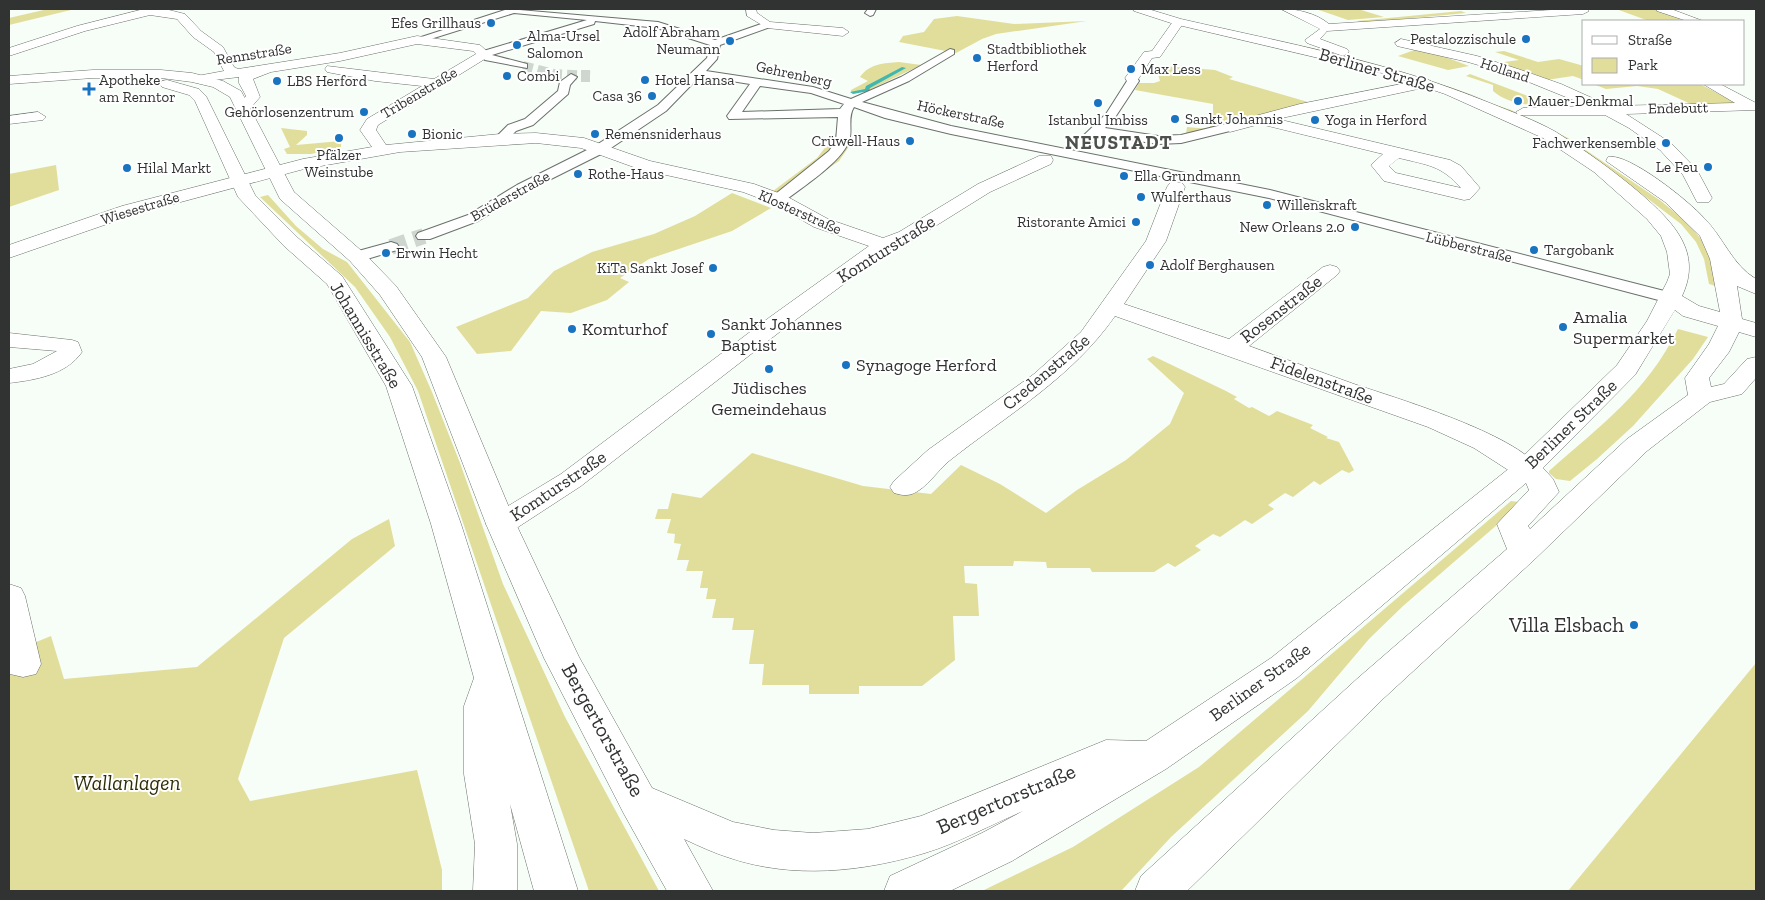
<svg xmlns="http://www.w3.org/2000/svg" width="1765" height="900" viewBox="0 0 1765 900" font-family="'Zilla Slab',serif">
  <rect width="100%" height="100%" fill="#f7fdf7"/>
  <path fill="#e1de9b" d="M48 9H75L9 25V18Z
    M1316 9H1358L1384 17 1348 20Z
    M1616 9H1669L1705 21H1649Z
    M1461 11 1466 13 1362 23 1357 21Z
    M957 16 1014 24 1087 21 996 34 982 39 956 53 899 42 903 36 924 32 934 19Z
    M1268 39C1342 53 1413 73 1484 99L1379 65Z
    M1417 49 1454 57 1448 58 1469 66 1448 70 1398 56Z
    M1504 51 1538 62 1559 59 1584 66V80L1573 76 1546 80 1497 63 1519 60 1495 52Z
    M899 62 921 65 865 92H851V90L868 81 860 77C869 64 884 63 899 62Z
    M1164 66 1215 70 1233 77 1229 79 1308 102 1183 135H1179L1186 134 1187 127 1209 129 1213 120V104L1135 90 1139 83H1154L1160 81 1158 74Z
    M1470 74 1554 106C1534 106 1509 105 1493 91V85L1466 76Z
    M1593 84H1700L1738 104 1693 105 1658 89 1637 86 1606 89Z
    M1490 103 1511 110 1568 138 1661 201 1689 224 1704 243 1712 261 1716 286 1709 284 1704 259 1696 242 1681 224 1589 154Z
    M847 119 850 145 839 161 794 192 789 198 773 191 817 158Z
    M281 128 307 131V135L296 145 341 141V147L311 154H287L284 149 290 147Z
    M56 165 59 190 9 207V174Z
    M732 193 771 208 732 231 649 259 620 278 629 282 607 300 571 313 541 311 511 351 477 354 456 327 528 298 554 271 592 252 654 234 695 216Z
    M268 195 296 226 323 249 347 262 410 342 432 392 460 463 503 584 565 717 659 891H589L418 391 390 337 355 287 260 197Z
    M1678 329 1708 337 1693 359 1633 426 1597 459 1570 481 1556 479 1549 473V471C1601 425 1646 393 1678 329Z
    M1153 356 1226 391 1237 397 1234 399 1249 408 1252 407 1269 416 1277 411 1313 425 1310 428 1328 437 1326 438 1339 442 1354 470 1349 473 1342 470 1320 485 1314 481 1293 497 1285 493 1268 505 1274 509 1252 524 1245 520 1220 537 1213 534 1195 546 1201 550 1175 567 1168 563 1154 572H1092L1090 568H1047L1046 562 1014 561 1013 566H964L965 583 977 584 979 616H953L955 660 922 686H859V694H809V685H762L764 664H749L754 630H732L734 618H712L716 599H706L708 588H700L703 571H686L689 560H677L681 544 674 543 675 534 667 533 671 519H655L658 509H668L672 493 701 498 752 453 863 486 931 494 961 465 1000 484 1046 513 1077 490 1126 460 1170 424 1184 393 1147 359Z
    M1511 501 1519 502 1520 505 1403 606 1369 639 1308 711 1171 837 1121 891H982L1073 847 1199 767Z
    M389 519 395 546 284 638 238 779 250 801 417 770 442 870V891H9V653L51 636 64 679 197 667 352 539Z
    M1756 663V891H1568Z"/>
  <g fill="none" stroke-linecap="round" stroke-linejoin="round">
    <path fill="#40b7af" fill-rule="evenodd" d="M902 67 906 68 870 88 869 91 853 94 850 92 865 89 866 86Z"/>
    <path stroke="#cfd5cf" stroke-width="10" stroke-dasharray="10 5" stroke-linecap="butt" d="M523 66 554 74 590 76"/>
    <path stroke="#cfd5cf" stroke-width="12" stroke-dasharray="12 6" stroke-linecap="butt" d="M581 76H590"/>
    <path stroke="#cfd5cf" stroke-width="16" stroke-dasharray="16 8" stroke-linecap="butt" d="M391 247 424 236"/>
    <g stroke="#6a706b" stroke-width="2">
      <path id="pedestrian" d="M508 9 658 22 715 40 764 23H770V27L720 45 717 59 706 71 813 87 851 99 901 77 950 49 954 50V54L909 81 862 102 951 126 1270 190 1676 294 1679 298 1676 302 1670 303 1269 198 951 134 885 118 854 107C847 118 853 130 849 141 842 162 801 188 783 202H773L771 199 773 196 829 151 836 141 838 117 729 119 727 116 750 84 700 76 666 111 605 152 527 191 478 221 430 239H418L416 236 418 233 468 215 517 185 595 146 658 105 707 58 710 45 657 28 595 21 594 24 492 55 527 64V68L485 60 479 54 480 52 587 20 514 13 421 42 412 40ZM760 86 811 93 844 104 840 109 742 112Z
        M868 9H876L873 15 870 16 865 13Z
        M571 74 577 77 570 85 568 94 533 125 516 131 505 142H495L494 139 508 125 525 119 558 91 560 82Z
        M1132 75 1136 76 1139 81 1114 119 1105 128 1158 136 1181 135 1230 123 1236 127 1234 130 1181 143 1158 144 1099 135 1093 142H1083L1082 139 1083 136 1106 114 1127 81 1126 78Z
        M391 242 397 244 399 247 397 250 357 262 351 261 349 257 351 253Z"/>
    </g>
    <g stroke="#6a706b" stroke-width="1">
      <path id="minor" d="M144 9H165L185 14 201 31 223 47 234 67 238 69 340 53 417 36 480 45 490 54 488 57 378 125 376 130 386 145 500 134 536 133 584 138 650 161 754 184 784 195 828 219 883 238 899 232 978 184 1039 156H1051L1053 160 1051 164 990 192 913 240 891 249 786 327 581 486 512 531 501 534 490 531 486 524 490 517 561 474 770 317 869 246 814 227 772 203 743 192 639 169 581 148 536 143 400 152 304 169 136 214 9 258V245L122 206 303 159 372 147 360 130 367 119 422 86 375 81 332 73 327 72 325 69 327 66 434 79 476 54 473 51 417 44 340 61 271 72 253 79 260 97 248 111 243 112 236 108 246 96 239 83V77L197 82 195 79 197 76 224 71 214 52 193 37 177 19 150 15 85 31 9 56V48L77 26Z
        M746 9H756L757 13 770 22 843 28 849 32 843 36 767 28 747 16Z
        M1281 9C1297 9 1316 13 1329 24L1567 9H1587L1589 11 1583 14 1327 31 1320 39 1347 49 1349 52 1343 56 1307 43 1305 40 1320 29Z
        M1656 9H1671L1703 21H1687L1657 11Z
        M1178 19 1184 22 1160 57 1152 58 1137 81H1127L1125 78 1144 52 1152 51 1174 20Z
        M1401 39 1477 56 1518 69 1561 84 1610 106 1735 103 1703 84H1720L1756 103V110L1626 114 1671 143 1697 170 1712 198 1709 202H1697L1683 175 1660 150 1629 128 1605 115H1518L1516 112 1523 108 1588 106 1509 74 1468 62 1397 46 1395 43Z
        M1427 79 1434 83 1432 86 1277 119 1450 160 1461 166 1480 188 1470 199 1464 200 1384 181 1371 165 1383 154 1260 124 1230 132 1222 127 1225 124 1300 104ZM1399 158C1427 165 1441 165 1461 188L1396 173 1389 166Z
        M38 112 46 117 43 120 9 124V116Z
        M1176 182 1182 183 1185 187 1166 241 1124 304 1229 339 1323 267 1330 265 1337 267 1340 271 1337 275 1249 346C1284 359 1319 371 1354 384 1396 398 1516 434 1540 469L1536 475 1526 478 1516 475 1474 448 1428 427 1115 316C1072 378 1007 415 949 461 938 470 926 489 912 494 906 496 901 495 894 493L890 487 894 481 928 450 1034 374 1081 332 1146 241 1167 187 1170 183Z
        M9 333 72 340 78 342 82 352C66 375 35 380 9 383V369L33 364 57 351 9 347Z
        M9 584 21 588 25 596 41 664 36 674 23 677 10 674 9 670Z"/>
    </g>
    <g stroke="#6a706b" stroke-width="1">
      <path id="secondary" d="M1133 9H1148L1181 19C1285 43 1391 62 1490 103 1512 112 1535 120 1556 132 1586 151 1614 171 1641 194 1673 222 1703 252 1682 296L1699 306 1720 312 1710 259 1700 236 1665 202 1606 161 1608 157C1628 152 1690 202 1704 218 1724 238 1732 265 1756 279V294L1737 286 1742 319 1756 323V337L1739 332 1729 352 1709 378 1711 387 1724 384 1747 359 1756 357V378L1742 394 1710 402 1647 451 1535 559 1384 698 1187 891H1135L1141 876 1358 678 1507 549 1497 524 1529 490 1526 483 1297 678 1166 769 1012 861 950 891H884L890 876 982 833 1023 811C990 825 958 843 925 853 862 872 793 879 730 858 714 853 699 846 684 839L713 891H667L624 814 544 658 486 524 422 357 380 295 350 261 280 199 230 97 213 87 192 82 161 78H93L9 84V76L93 70H161L192 73 223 81 241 91 294 192 364 253 396 286 446 357 516 524 579 657 652 788 733 822 774 830 813 833 868 829 921 816 1106 740 1146 741 1271 658 1516 463 1617 365 1647 321 1667 282 1670 274 1667 252 1661 236 1647 219 1594 172 1543 138 1445 94 1382 73 1174 24 1134 11ZM1675 310 1683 316 1718 326 1709 344 1685 378 1688 395 1627 439 1530 529 1528 526 1559 492 1553 479 1543 468 1635 375Z
        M167 80 199 89 206 96 255 195 298 238 342 276 412 386 461 524 578 891H534L510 804 517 844V891H473L475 844 464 774V706L474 678 431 524 386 386 327 284 284 246 238 197 195 101 189 95 162 87 160 84 162 81Z"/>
    </g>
    <use href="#pedestrian" fill="#fff" fill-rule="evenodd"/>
    <use href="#minor" fill="#fff" fill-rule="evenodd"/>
    <use href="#secondary" fill="#fff" fill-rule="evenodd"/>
  </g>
  <g fill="#1873c0" stroke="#fff" stroke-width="2">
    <circle cx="491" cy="23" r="5"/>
    <circle cx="1526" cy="39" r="5"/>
    <circle cx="730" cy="41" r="5"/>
    <circle cx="517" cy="45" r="5"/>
    <circle cx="977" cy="58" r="5"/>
    <circle cx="1131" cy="69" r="5"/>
    <circle cx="507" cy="76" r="5"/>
    <circle cx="645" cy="80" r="5"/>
    <circle cx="277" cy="81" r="5"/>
    <path d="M86.5 81.5h5v5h5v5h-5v5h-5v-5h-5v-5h5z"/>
    <circle cx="652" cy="96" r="5"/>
    <circle cx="1518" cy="101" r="5"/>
    <circle cx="1098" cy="103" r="5"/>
    <circle cx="364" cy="112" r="5"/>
    <circle cx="1175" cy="119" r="5"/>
    <circle cx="1315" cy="120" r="5"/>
    <circle cx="412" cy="134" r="5"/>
    <circle cx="595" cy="134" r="5"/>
    <circle cx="339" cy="138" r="5"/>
    <circle cx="910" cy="141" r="5"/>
    <circle cx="1666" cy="143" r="5"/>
    <circle cx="1708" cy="167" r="5"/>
    <circle cx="127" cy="168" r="5"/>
    <circle cx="578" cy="174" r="5"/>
    <circle cx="1124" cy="176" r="5"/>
    <circle cx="1141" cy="197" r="5"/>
    <circle cx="1267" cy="205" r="5"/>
    <circle cx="1136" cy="222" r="5"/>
    <circle cx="1355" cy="227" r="5"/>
    <circle cx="1534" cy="250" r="5"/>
    <circle cx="386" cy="253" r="5"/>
    <circle cx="1150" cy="265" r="5"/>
    <circle cx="713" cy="268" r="5"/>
    <circle cx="1563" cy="327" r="5"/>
    <circle cx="572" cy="329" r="5"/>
    <circle cx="711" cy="334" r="5"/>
    <circle cx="846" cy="365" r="5"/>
    <circle cx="769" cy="369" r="5"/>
    <circle cx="1634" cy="625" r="5"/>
  </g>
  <g text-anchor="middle" stroke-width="4" stroke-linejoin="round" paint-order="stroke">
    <g font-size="15" fill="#303331" stroke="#fff" text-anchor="start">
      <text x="481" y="28" text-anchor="end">Efes Grillhaus</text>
      <text x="720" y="37" text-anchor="end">Adolf Abraham<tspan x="720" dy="17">Neumann</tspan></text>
      <text x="527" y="41">Alma-Ursel<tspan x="527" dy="17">Salomon</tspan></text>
      <text x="1516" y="44" text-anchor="end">Pestalozzischule</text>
      <text x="987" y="54">Stadtbibliothek<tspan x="987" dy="17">Herford</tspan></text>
      <text x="1141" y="74">Max Less</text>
      <text x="517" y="81">Combi</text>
      <text x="99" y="85">Apotheke<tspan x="99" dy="17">am Renntor</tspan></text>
      <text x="655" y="85">Hotel Hansa</text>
      <text x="287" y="86">LBS Herford</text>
      <text x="642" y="101" text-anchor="end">Casa 36</text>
      <text x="1528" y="106">Mauer-Denkmal</text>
      <text x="354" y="117" text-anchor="end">Gehörlosenzentrum</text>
      <text x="1185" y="124">Sankt Johannis</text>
      <text x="1098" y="125" text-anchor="middle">Istanbul Imbiss</text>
      <text x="1325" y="125">Yoga in Herford</text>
      <text x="422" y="139">Bionic</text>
      <text x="605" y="139">Remensniderhaus</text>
      <text x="900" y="146" text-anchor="end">Crüwell-Haus</text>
      <text x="1656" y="148" text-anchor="end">Fachwerkensemble</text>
      <text x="339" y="160" text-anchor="middle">Pfälzer<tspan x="339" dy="17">Weinstube</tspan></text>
      <text x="1698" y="172" text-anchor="end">Le Feu</text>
      <text x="137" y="173">Hilal Markt</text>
      <text x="588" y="179">Rothe-Haus</text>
      <text x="1134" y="181">Ella Grundmann</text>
      <text x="1151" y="202">Wulferthaus</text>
      <text x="1277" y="210">Willenskraft</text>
      <text x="1126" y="227" text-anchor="end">Ristorante Amici</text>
      <text x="1345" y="232" text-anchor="end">New Orleans 2.0</text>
      <text x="1544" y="255">Targobank</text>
      <text x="396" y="258">Erwin Hecht</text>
      <text x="1160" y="270">Adolf Berghausen</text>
      <text x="703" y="273" text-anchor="end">KiTa Sankt Josef</text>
    </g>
    <g font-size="15" fill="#303331" stroke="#fff">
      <text transform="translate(254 54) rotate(-9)" y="5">Rennstraße</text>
      <text transform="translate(1505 70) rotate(18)" y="5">Holland</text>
      <text transform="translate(794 74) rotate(12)" y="5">Gehrenberg</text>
      <text transform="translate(419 93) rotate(-31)" y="5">Tribenstraße</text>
      <text transform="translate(1678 108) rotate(-1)" y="5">Endebutt</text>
      <text transform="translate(961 114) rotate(12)" y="5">Höckerstraße</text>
      <text transform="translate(510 196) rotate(-29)" y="5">Brüderstraße</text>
      <text transform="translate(140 208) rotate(-17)" y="5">Wiesestraße</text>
      <text transform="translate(800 212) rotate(24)" y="5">Klosterstraße</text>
      <text transform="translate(1469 247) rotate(14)" y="5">Lübberstraße</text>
    </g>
    <g font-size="18" fill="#303331" stroke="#fff">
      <text transform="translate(1377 70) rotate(16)" y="6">Berliner Straße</text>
      <text transform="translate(886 249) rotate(-32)" y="6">Komturstraße</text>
      <text transform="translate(1281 309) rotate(-38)" y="6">Rosenstraße</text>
      <text transform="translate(366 335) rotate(59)" y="6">Johannisstraße</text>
      <text transform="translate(1046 372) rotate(-40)" y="6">Credenstraße</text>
      <text transform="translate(1322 380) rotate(20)" y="6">Fidelenstraße</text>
      <text transform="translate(1571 424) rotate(-44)" y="6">Berliner Straße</text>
      <text transform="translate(558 486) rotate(-34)" y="6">Komturstraße</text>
      <text transform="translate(1260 682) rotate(-36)" y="6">Berliner Straße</text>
    </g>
    <g font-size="18" fill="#303331" stroke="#fff" text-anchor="start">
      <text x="1573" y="323">Amalia<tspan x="1573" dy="21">Supermarket</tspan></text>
      <text x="721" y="330">Sankt Johannes<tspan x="721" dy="21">Baptist</tspan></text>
      <text x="582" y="335">Komturhof</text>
      <text x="856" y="371">Synagoge Herford</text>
      <text x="769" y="394" text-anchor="middle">Jüdisches<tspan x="769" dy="21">Gemeindehaus</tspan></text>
    </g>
    <g font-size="19" font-weight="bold" letter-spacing="1" fill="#4c514c" stroke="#fff">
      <text x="1119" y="149">NEUSTADT</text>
    </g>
    <g font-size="21" fill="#303331" stroke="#fff" text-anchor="end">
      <text x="1624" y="632">Villa Elsbach</text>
    </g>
    <g font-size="21" fill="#303331" stroke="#fff">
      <text transform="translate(603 730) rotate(61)" y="7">Bergertorstraße</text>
      <text transform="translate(1006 799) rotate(-23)" y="7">Bergertorstraße</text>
    </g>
    <g font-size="21" font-style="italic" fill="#302e09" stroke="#fff">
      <text x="127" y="790">Wallanlagen</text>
    </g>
  </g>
  <rect width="1765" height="900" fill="none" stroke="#303331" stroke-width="20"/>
  <rect x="1582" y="20" width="162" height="65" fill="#ffffff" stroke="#acadad"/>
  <rect x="1592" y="36" width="25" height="8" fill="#ffffff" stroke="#acadad"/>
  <text x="1628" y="45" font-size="15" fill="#303331">Straße</text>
  <rect x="1592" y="58" width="25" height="15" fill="#e1de9b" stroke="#acadad"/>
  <text x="1628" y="70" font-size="15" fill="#303331">Park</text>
</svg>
